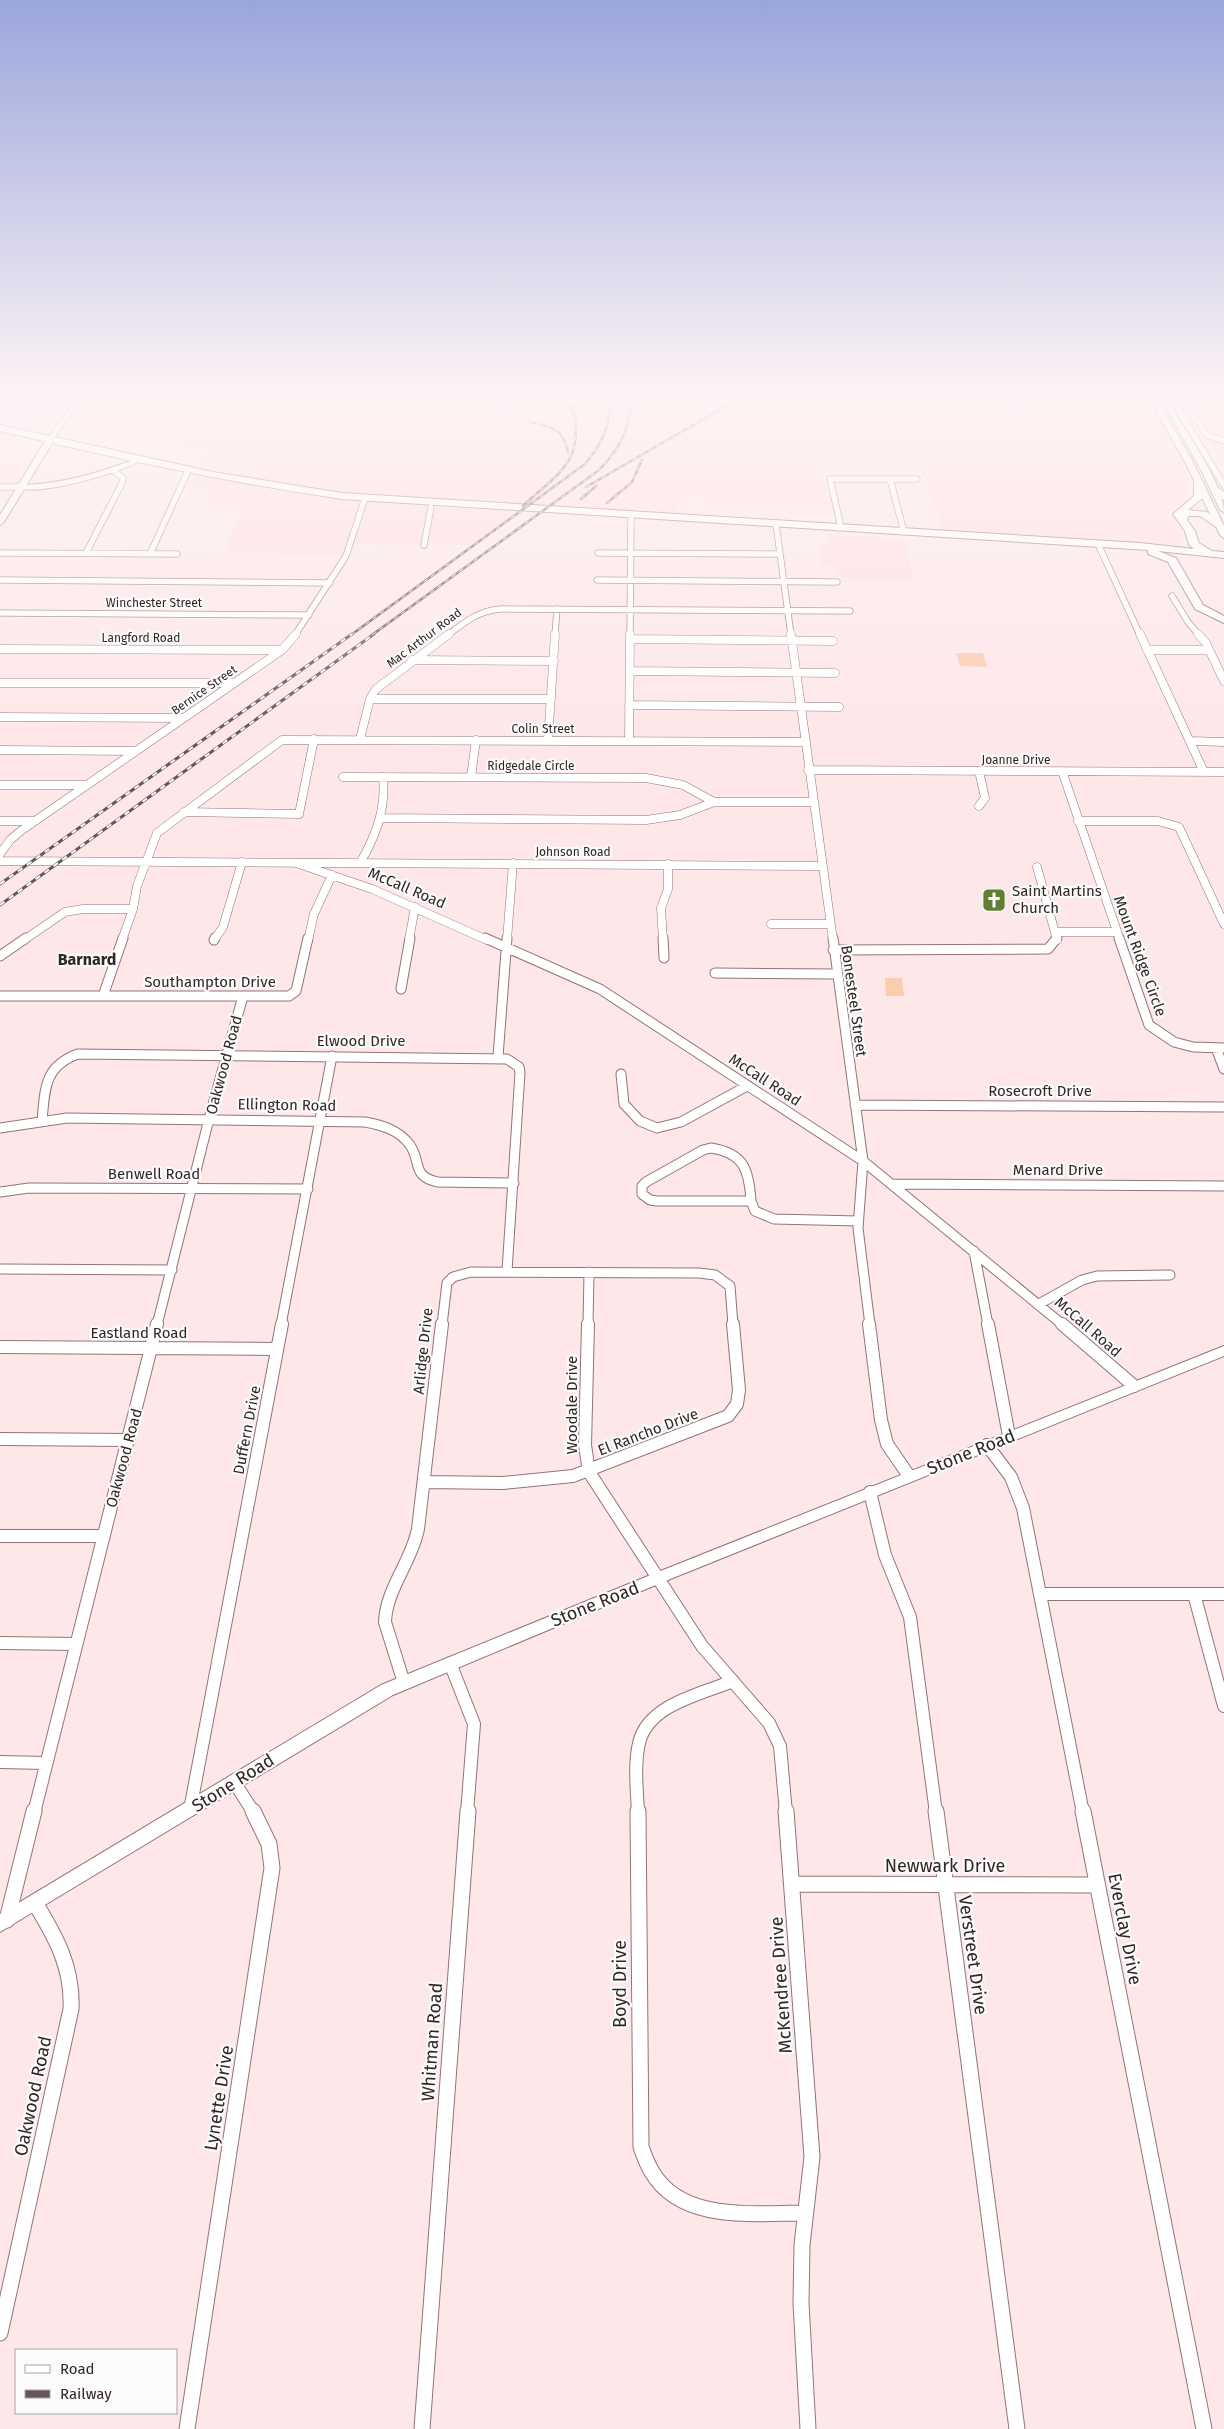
<svg xmlns="http://www.w3.org/2000/svg" width="1224" height="2429" viewBox="0 0 1224 2429" font-family="'Fira Sans',sans-serif">
  <rect width="100%" height="100%" fill="#fde7e9"/>
  <path fill="#ffdcdf" d="M1139 393 1157 424H1196L1178 393H1224V466L1206 439H1171L1192 485 1189 494 1168 510 1167 517 1182 530V540L1176 546 944 531 921 468 916 467H821L829 507 677 499 678 514 342 493 197 468 209 450 173 444 175 438 79 416 89 402V397H68L55 403H0V394Z
    M0 461H31L18 483 0 485Z
    M187 473 324 498 516 512 470 545 348 544 345 554 234 553 227 551 242 505 204 504 210 490H179Z
    M826 534 903 539 914 578H847L839 575 835 566H822L818 545H827Z"/>
  <path fill="#f9cdae" d="M956 653H983L987 667 960 666Z
    M885 978H902L904 996H886Z"/>
  <g fill="none" stroke-linecap="round" stroke-linejoin="round">
    <g stroke="#937477" stroke-width="7">
      <path id="minor-far4" d="M650 393 713 396 796 393
        M1168 393 1224 485
        M1181 393 1206 435 1224 441
        M885 398 1038 397
        M890 479 904 532
        M0 487H21
        M776 524 791 635
        M838 528 840 523 830 479H917
        M1098 544 1140 635
        M424 545 431 507
        M0 553 177 554
        M86 553 122 483 123 478 113 470
        M598 553 780 554
        M150 554 187 473
        M0 580 330 583
        M597 580 837 582
        M1172 596 1188 622 1199 635
        M0 613 309 615
        M295 635 346 556 365 498
        M448 635C465 622 478 611 500 609L850 611
        M555 635 557 609
        M630 635 631 519"/>
    </g>
    <g stroke="#937477" stroke-width="9">
      <path id="minor-far3" d="M791 634 833 940
        M1140 634 1204 772
        M1198 634 1206 643 1224 681
        M631 639 833 641
        M0 649 281 650
        M1147 650H1209
        M412 660 554 661
        M631 671 835 673
        M0 683H234
        M370 699H551
        M629 705 839 707
        M0 717 183 718
        M360 739 370 699 376 689 449 634
        M548 740 555 634
        M629 740 630 634
        M1191 741 1224 742
        M0 750 136 751
        M808 770 1224 772
        M979 771 985 798 979 806
        M1062 771 1120 940
        M343 777 646 778 683 785 714 802H813
        M471 777 476 740
        M0 785H86
        M184 812 299 814 314 739
        M381 818 646 820 680 815 714 802
        M0 821H34
        M1078 821H1158L1179 827 1224 924
        M0 854 10 840 22 830 282 650 296 634
        M0 861 821 866
        M296 863 372 889 487 940
        M360 863C376 836 386 809 383 777
        M1037 867 1057 940
        M771 924H830
        M1056 932H1116
        M24 940 65 912 83 909H133
        M122 940 133 909 137 886 157 833 282 740 804 742
        M214 940 223 927 242 862
        M308 940 314 914 332 875
        M409 940 415 907
        M507 940 513 863
        M663 940 661 908 668 889V864"/>
    </g>
    <g stroke="#937477" stroke-width="11">
      <path id="minor-far2" d="M485 938 600 989 863 1161 1063 1325
        M663 938 664 958
        M833 938 863 1161 858 1228 870 1325
        M1119 938 1149 1025 1174 1042 1193 1047 1224 1048
        M214 940 215 938
        M833 950 1048 949 1057 938
        M0 956 26 938
        M715 973 837 974
        M401 989 410 938
        M0 996H289L296 991 308 938
        M103 996 123 938
        M1216 1048 1224 1069
        M498 1057 507 938
        M621 1074 624 1104 640 1121 657 1128 681 1122 747 1086
        M855 1105 1224 1107
        M42 1121C45 1089 44 1066 78 1054L507 1059 519 1067 520 1073 507 1271
        M0 1128 67 1118 365 1122C382 1125 399 1130 410 1145 422 1163 411 1176 438 1182L514 1183
        M711 1148C744 1153 749 1170 751 1201H657L650 1200 642 1194V1186L646 1182 703 1150Z
        M892 1184 1224 1186
        M0 1192 29 1188 308 1189
        M751 1201 755 1211 774 1219 858 1221
        M974 1251 988 1325
        M0 1269 172 1270
        M1039 1304 1082 1280 1097 1276 1170 1275
        M157 1325 209 1119 243 996
        M281 1325 332 1056
        M442 1325 447 1283 453 1277 471 1272 699 1273 715 1275 730 1286 733 1325
        M588 1325 589 1272"/>
    </g>
    <g stroke="#937477" stroke-width="14">
      <path id="minor-far1" d="M588 1324 585 1445 589 1472 702 1646 769 1723 780 1746 786 1813
        M869 1324 881 1420 887 1444 909 1476
        M988 1324 1009 1436
        M1062 1324 1134 1386
        M0 1347 277 1349
        M0 1439 129 1440
        M987 1445 1011 1477 1023 1508 1083 1813
        M425 1482 503 1483 573 1476 728 1416 737 1404 739 1390 733 1324
        M870 1492 885 1555 910 1617 936 1813
        M0 1536H104
        M1040 1594H1224
        M1194 1594 1224 1706
        M0 1643 76 1644
        M450 1663 474 1724 467 1813
        M404 1683 385 1622C386 1589 412 1561 418 1529L442 1324
        M0 1762 46 1763
        M234 1782 254 1813
        M190 1810 282 1324
        M34 1813 157 1324
        M638 1813C637 1790 634 1765 639 1743 648 1704 702 1694 733 1681"/>
    </g>
    <g stroke="#937477" stroke-width="17">
      <path id="minor" d="M638 1811 641 2147C644 2155 647 2164 652 2172 682 2223 755 2213 805 2213
        M786 1811 812 2157 802 2245 801 2303 808 2429
        M936 1811 1017 2429
        M1083 1811 1204 2429
        M793 1884 1097 1885
        M7 1920 34 1811
        M0 2333 71 2009C73 1968 56 1937 35 1903
        M187 2429 272 1868 269 1844 253 1811
        M422 2429 468 1811"/>
    </g>
    <g stroke="#937477" stroke-width="2">
      <path id="tertiary" d="M78 396 81 398 53 440 48 441 47 440Z
        M135 459 141 460C125 472 34 498 17 487L21 485C61 484 97 474 135 459Z
        M1224 1346V1356L663 1582 393 1695 0 1932V1914L381 1685 653 1574Z"/>
    </g>
    <g stroke="#937477" stroke-width="2">
      <path id="secondary" d="M1146 393H1153L1194 464 1224 526V538L1220 535 1186 464Z
        M1165 406 1172 408C1187 434 1224 484 1224 512L1220 510 1201 470Z"/>
    </g>
    <g stroke="#937477" stroke-width="2">
      <path id="primary" d="M47 438 54 440 4 522 0 525V515Z"/>
    </g>
    <g stroke="#937477" stroke-width="2">
      <path id="trunk" d="M0 425 213 472 342 493 1140 543 1194 549 1189 545 1185 531 1173 514 1194 496V483L1199 480 1204 483V497L1188 510 1207 512 1224 525 1216 527 1200 516H1189L1187 520 1195 531 1199 543 1212 551 1224 552V558L1158 551 1176 558 1203 605 1224 616V623L1195 609 1168 562 1148 554V550L342 499C227 482 113 458 0 431Z
        M1211 487H1217L1224 492V500L1211 491Z"/>
    </g>
    <use href="#minor-far4" stroke="#fff" stroke-width="5.5"/>
    <use href="#minor-far3" stroke="#fff" stroke-width="8"/>
    <use href="#minor-far2" stroke="#fff" stroke-width="9"/>
    <use href="#minor-far1" stroke="#fff" stroke-width="12"/>
    <use href="#minor" stroke="#fff" stroke-width="15"/>
    <use href="#tertiary" fill="#fff" fill-rule="evenodd"/>
    <use href="#secondary" fill="#fff" fill-rule="evenodd"/>
    <use href="#primary" fill="#fff" fill-rule="evenodd"/>
    <use href="#trunk" fill="#fff" fill-rule="evenodd"/>
    <g stroke="#655658" stroke-width="2.5">
      <path id="rail-far1" d="M211 393 439 394
        M504 393C521 394 559 394 571 408 575 413 576 423 576 430 576 443 573 456 565 466 554 482 536 492 523 506
        M0 394 99 393
        M434 394 480 393
        M528 422C551 426 564 428 568 453
        M586 487 733 402 763 393
        M581 499 596 486
        M607 503 632 482 642 460
        M351 635 585 464C604 443 611 421 611 393
        M372 635 599 470C622 447 631 426 632 393"/>
    </g>
    <g stroke="#655658" stroke-width="3">
      <path id="rail" d="M0 884 352 634
        M0 905 374 634"/>
    </g>
    <use href="#rail-far1" stroke="#fafbfa" stroke-width="1" stroke-dasharray="4.5" stroke-linecap="butt"/>
    <use href="#rail" stroke="#fafbfa" stroke-width="2" stroke-dasharray="5.5" stroke-linecap="butt"/>
    <g stroke="#937477" stroke-width="9" stroke-linecap="butt">
      <path id="tertiary-bridge" d="M78 398 81 393"/>
    </g>
    <use href="#tertiary-bridge" stroke="#fff" stroke-width="8"/>
  </g>
  <linearGradient id="sky" x2="0" y2="1"><stop stop-color="#9aa6db"/><stop offset="0.54" stop-color="#fef4f5"/><stop offset="1" stop-color="#fef4f5" stop-opacity="0"/></linearGradient>
  <rect width="1224" height="734" fill="url(#sky)"/>
  <defs>
    <g id="church-square" transform="scale(1.25)"><rect x="-9" y="-9" width="18" height="18" rx="4" fill="#627e32" stroke="#fafbfa"/><path d="M-1.2-6h2.4v3.5h3.3v2.4h-3.3V6h-2.4V-.1h-3.3v-2.4h3.3Z" fill="#fff"/></g>
  </defs>
  <g fill-rule="evenodd">
    <use href="#church-square" x="994" y="900"/>
  </g>
  <g text-anchor="middle" stroke-width="4.5" stroke-linejoin="round" paint-order="stroke">
    <g font-size="12" fill="#322527" stroke="#fafbfa">
      <text x="154" y="607">Winchester Street</text>
      <text x="141" y="642">Langford Road</text>
      <text transform="translate(424 638) rotate(-37)" y="4">Mac Arthur Road</text>
      <text transform="translate(204 690) rotate(-35)" y="4">Bernice Street</text>
      <text x="543" y="733">Colin Street</text>
      <text x="1016" y="764">Joanne Drive</text>
      <text x="531" y="770">Ridgedale Circle</text>
      <text x="573" y="856">Johnson Road</text>
    </g>
    <g font-size="15" fill="#322527" stroke="#fafbfa">
      <text transform="translate(407 888) rotate(23)" y="5">McCall Road</text>
      <text transform="translate(1140 956) rotate(70)" y="5">Mount Ridge Circle</text>
      <text x="210" y="987">Southampton Drive</text>
      <text transform="translate(854 1001) rotate(82)" y="5">Bonesteel Street</text>
      <text x="361" y="1046">Elwood Drive</text>
      <text transform="translate(224 1065) rotate(-75)" y="5">Oakwood Road</text>
      <text transform="translate(765 1080) rotate(33)" y="5">McCall Road</text>
      <text x="1040" y="1096">Rosecroft Drive</text>
      <text transform="translate(287 1105) rotate(1)" y="5">Ellington Road</text>
      <text x="1058" y="1175">Menard Drive</text>
      <text x="154" y="1179">Benwell Road</text>
      <text transform="translate(1088 1327) rotate(41)" y="5">McCall Road</text>
      <text x="139" y="1338">Eastland Road</text>
      <text transform="translate(423 1351) rotate(-84)" y="5">Arlidge Drive</text>
      <text transform="translate(572 1405) rotate(-90)" y="5">Woodale Drive</text>
      <text transform="translate(247 1430) rotate(-79)" y="5">Duffern Drive</text>
      <text transform="translate(648 1432) rotate(-21)" y="5">El Rancho Drive</text>
      <text transform="translate(124 1458) rotate(-75)" y="5">Oakwood Road</text>
    </g>
    <g font-size="15" fill="#322527" stroke="#fafbfa" text-anchor="start">
      <text x="1012" y="896">Saint Martins<tspan x="1012" dy="17">Church</tspan></text>
    </g>
    <g font-size="16" font-weight="bold" fill="#322527" stroke="#fafbfa">
      <text x="87" y="965">Barnard</text>
    </g>
    <g font-size="18" fill="#322527" stroke="#fafbfa">
      <text transform="translate(971 1452) rotate(-22)" y="6">Stone Road</text>
      <text transform="translate(595 1604) rotate(-22)" y="6">Stone Road</text>
      <text transform="translate(233 1783) rotate(-32)" y="6">Stone Road</text>
      <text x="945" y="1872">Newwark Drive</text>
      <text transform="translate(1125 1929) rotate(79)" y="6">Everclay Drive</text>
      <text transform="translate(973 1955) rotate(82)" y="6">Verstreet Drive</text>
      <text transform="translate(620 1984) rotate(-90)" y="6">Boyd Drive</text>
      <text transform="translate(781 1985) rotate(-94)" y="6">McKendree Drive</text>
      <text transform="translate(432 2042) rotate(-86)" y="6">Whitman Road</text>
      <text transform="translate(33 2096) rotate(-78)" y="6">Oakwood Road</text>
      <text transform="translate(219 2098) rotate(-81)" y="6">Lynette Drive</text>
    </g>
  </g>
  <rect x="15" y="2349" width="162" height="65" fill="#fafbfa" stroke="#aaa5a6"/>
  <rect x="25" y="2365" width="25" height="8" fill="#ffffff" stroke="#aaa5a6"/>
  <text x="60" y="2374" font-size="15" fill="#322527">Road</text>
  <rect x="25" y="2390" width="25" height="8" fill="#655658" stroke="#aaa5a6"/>
  <text x="60" y="2399" font-size="15" fill="#322527">Railway</text>
</svg>
